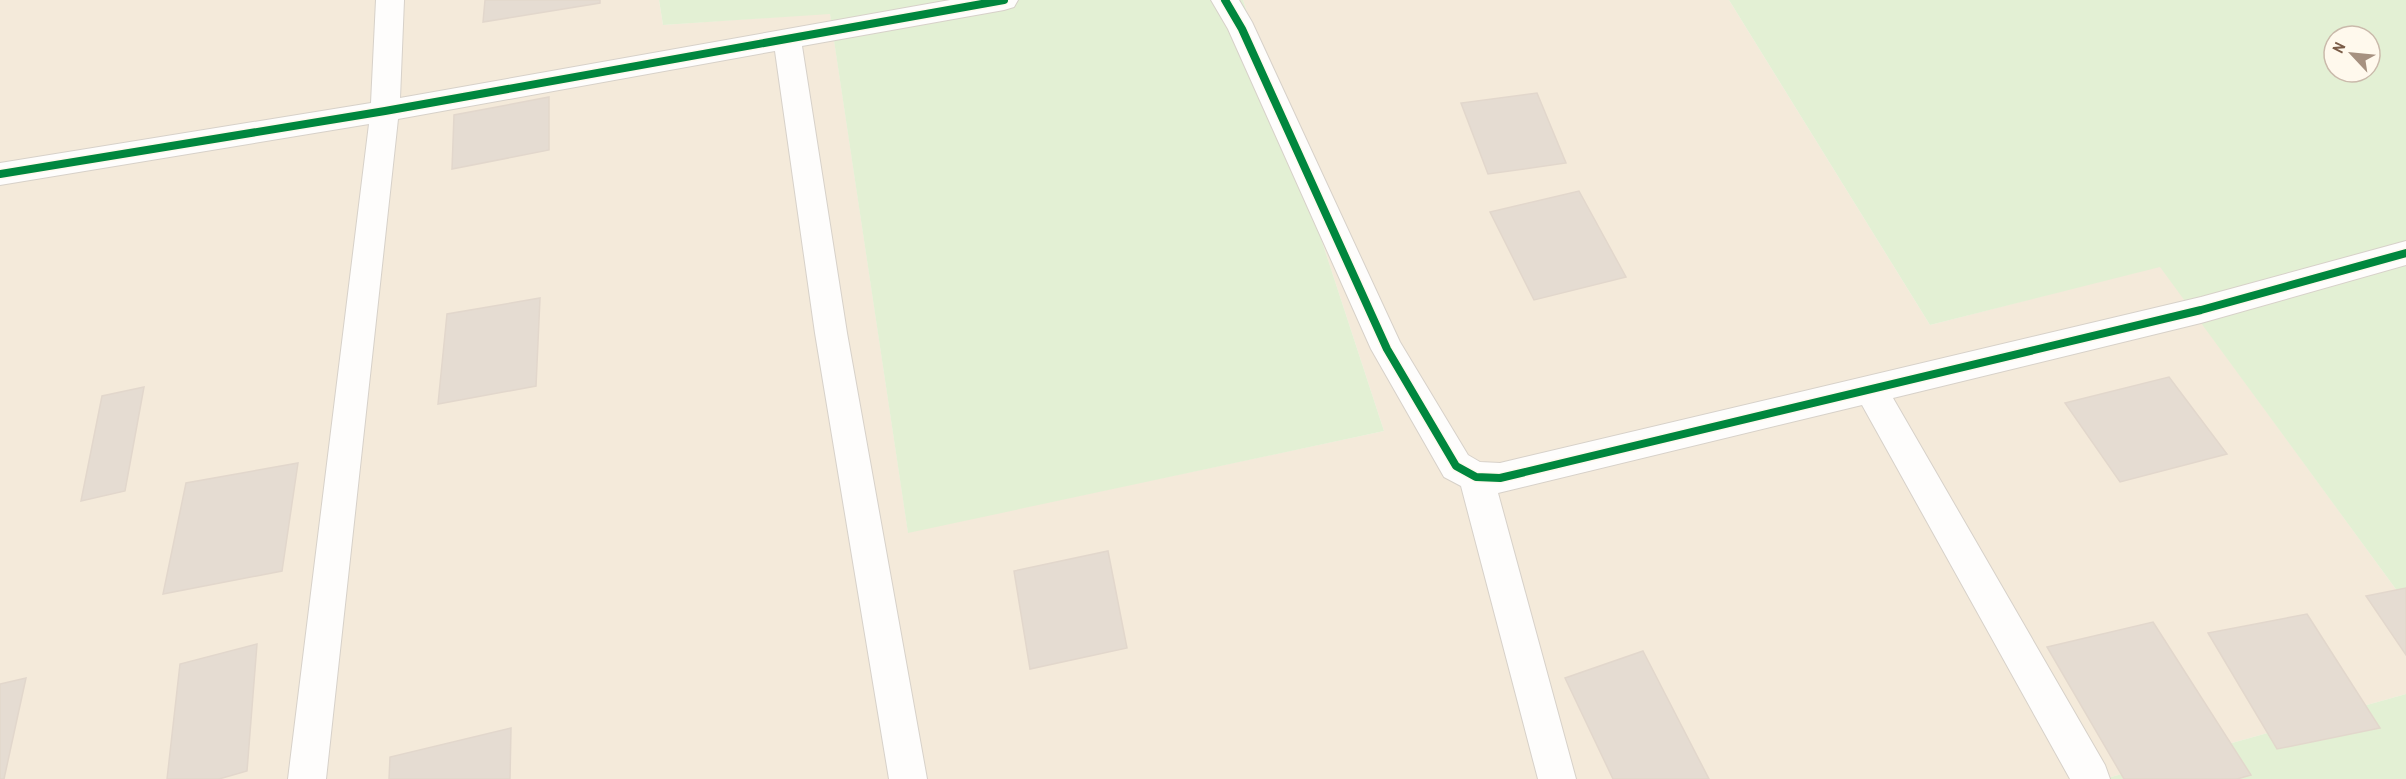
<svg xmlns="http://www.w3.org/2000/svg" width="2406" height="779" viewBox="0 0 2406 779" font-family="'Archivo Narrow',sans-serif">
  <rect width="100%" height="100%" fill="#f8f4eb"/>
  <path fill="#f4eada" d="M0 0H659L663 25 830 13 908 532 1384 431 1243 0H1729L1930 325 2160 266 2406 603V694L2104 779H0Z"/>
  <path fill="#e3f0d4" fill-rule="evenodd" d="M659 0H1243L1384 431 908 533 830 14 663 25Z
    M1729 0H2406V603L2160 267 1930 325ZM2334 36H2370V72H2334Z
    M2406 694V779H2104Z"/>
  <path fill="#e5dcd2" stroke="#e2d7cc" stroke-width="1.5" d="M485 0H600V3L483 22Z
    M1537 93 1566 163 1488 174 1461 103Z
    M549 97V150L452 169 454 115Z
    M1579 191 1626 277 1534 300 1490 212Z
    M540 298 536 386 438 404 447 314Z
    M2169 377 2227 454 2120 482 2065 403Z
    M144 387 125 491 81 501 102 396Z
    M298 463 282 571 163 594 186 483Z
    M1108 551 1127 648 1030 669 1014 571Z
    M2406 588V655L2366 596Z
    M2307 614 2380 728 2277 749 2208 633Z
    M2153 622 2251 775 2237 779H2124L2047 647Z
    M257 644 247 771 219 779H167L180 664Z
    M1643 651 1709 779H1613L1565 678Z
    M26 678 4 779H0V684Z
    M511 728 510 779H389L390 757Z"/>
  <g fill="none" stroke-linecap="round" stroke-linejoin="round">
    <g stroke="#d7d1c9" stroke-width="2">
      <path id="street" d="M376 0H404L400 98 950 0H1018L1014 7 1004 10 802 46 847 333 927 779H889L815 333 775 51 398 119 326 779H288L369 124 0 185V163L371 103Z
        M1211 0H1239L1252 22 1400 342 1468 455 1480 462 1500 463 2201 297 2406 241V265L2201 323 1893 398 2105 765 2110 779H2070L1862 405 1498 493 1576 779H1538L1461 486 1444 477 1371 349 1228 29Z"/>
    </g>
    <use href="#street" fill="#fefdfc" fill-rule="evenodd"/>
    <g stroke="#fff9ed" stroke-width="11">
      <path id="cycleway" d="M1225 0 1242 29 1387 349 1456 466 1476 477 1500 478 2201 310 2406 253
        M0 174 385 111 1004 0"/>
    </g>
    <use href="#cycleway" stroke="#00873e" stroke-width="8"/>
  </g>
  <g transform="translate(2352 54) rotate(296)"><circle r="28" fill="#fff9ed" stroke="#cabaab" stroke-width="1.5"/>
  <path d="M0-4.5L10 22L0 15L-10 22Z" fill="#a69180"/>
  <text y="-9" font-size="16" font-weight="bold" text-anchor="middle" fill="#7a5c47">N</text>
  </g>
</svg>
